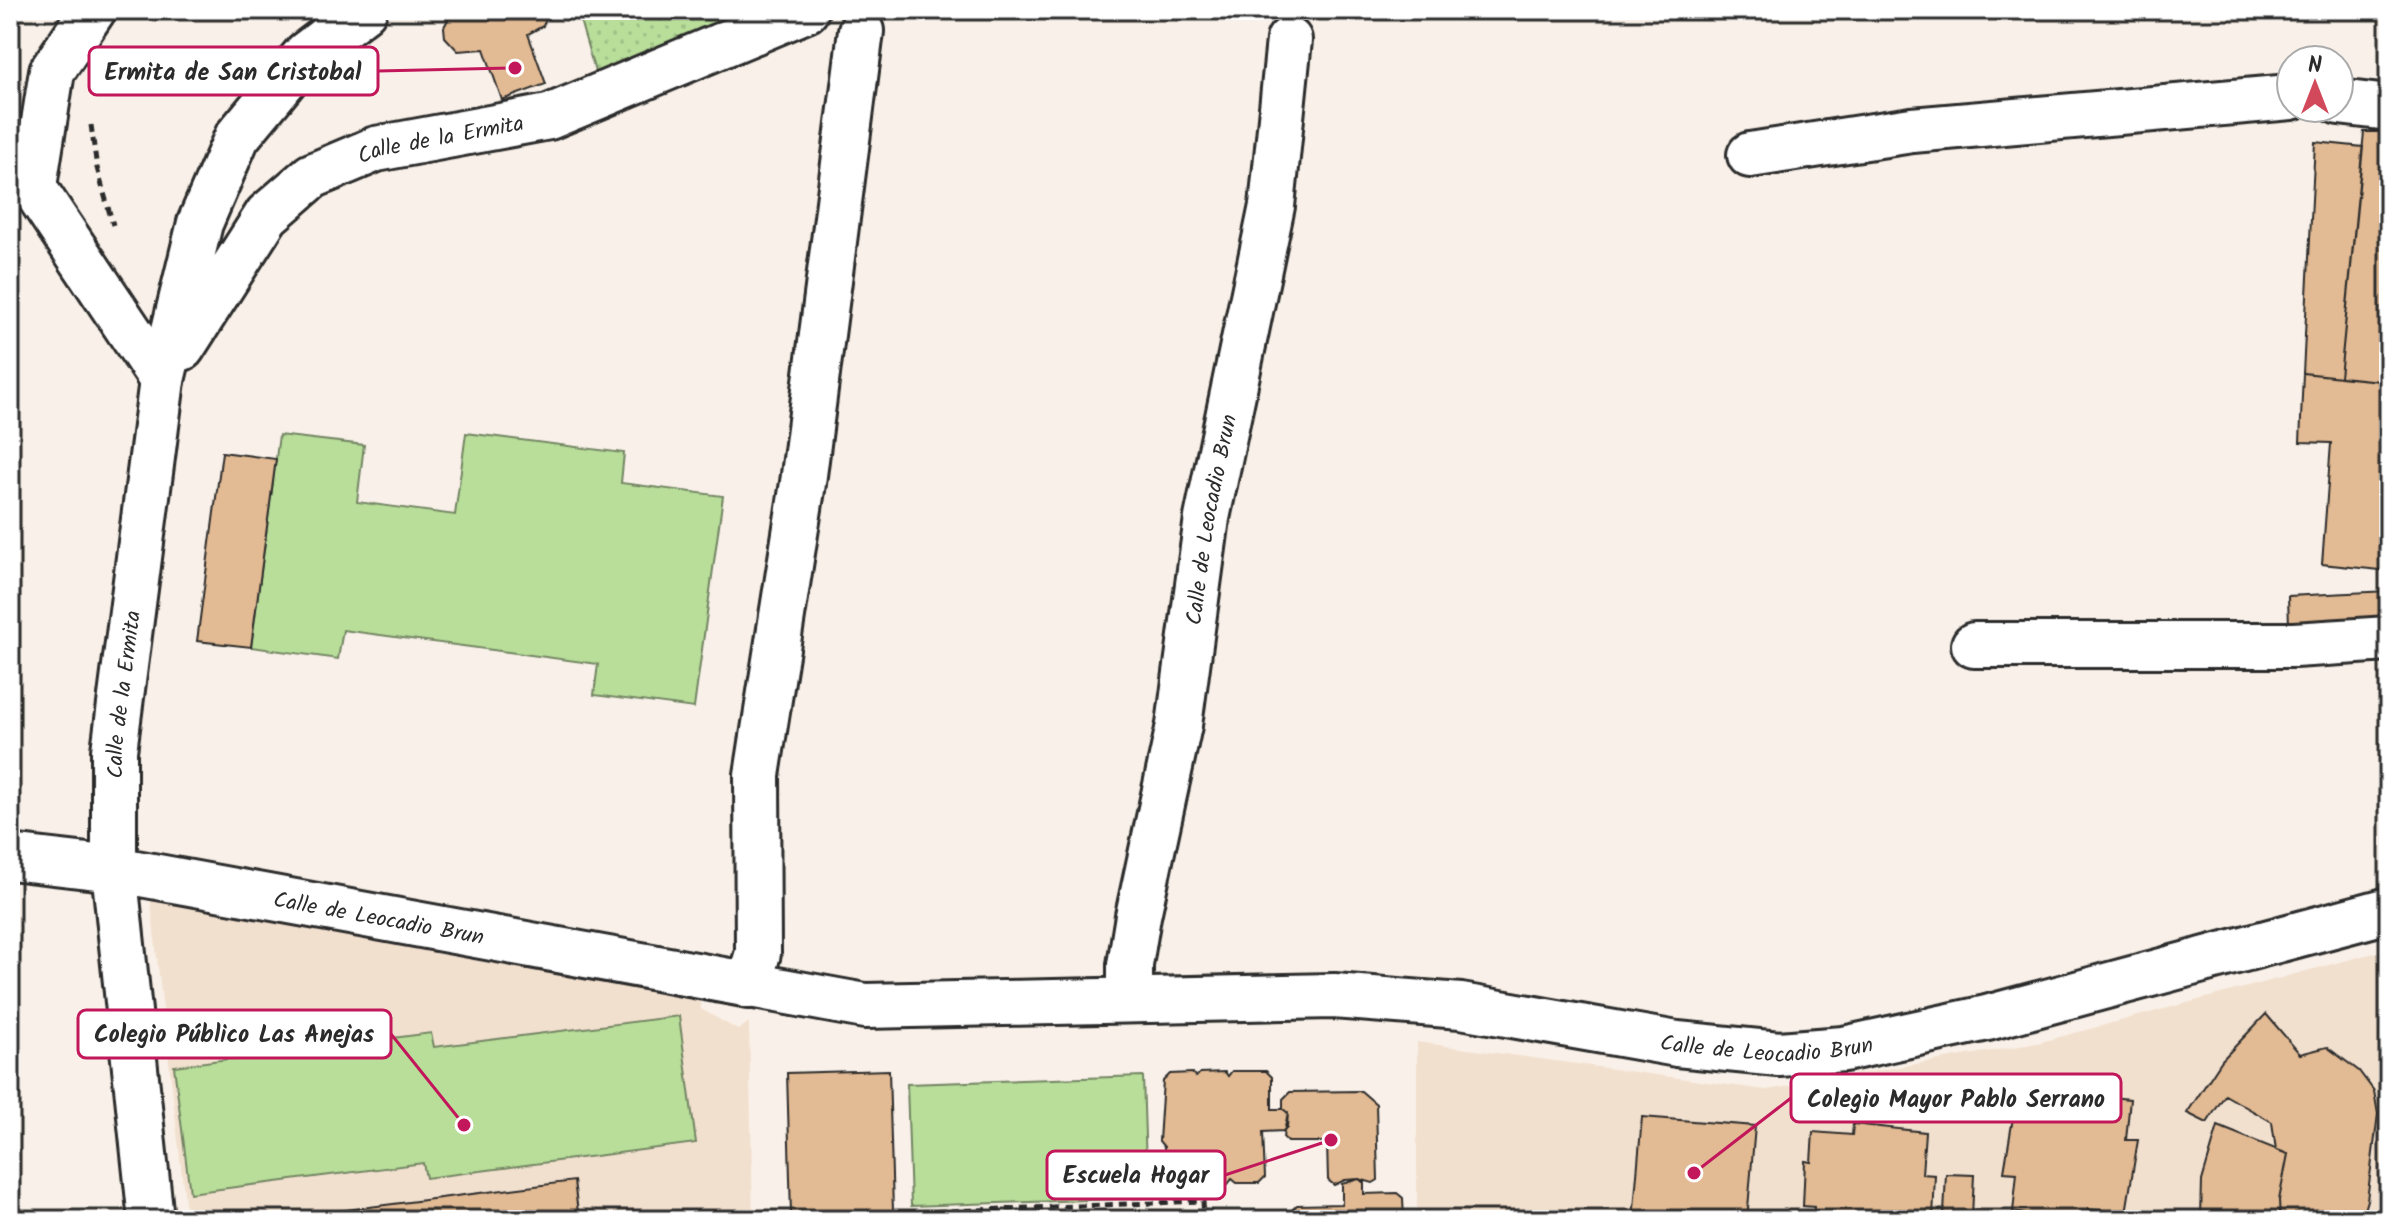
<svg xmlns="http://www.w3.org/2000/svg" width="2399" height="1230" viewBox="0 0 2399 1230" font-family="Kalam,sans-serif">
  <defs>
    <pattern id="grass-dots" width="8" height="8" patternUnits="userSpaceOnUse" patternTransform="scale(2)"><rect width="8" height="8" fill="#b8de9a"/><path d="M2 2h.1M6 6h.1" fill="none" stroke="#9ebf85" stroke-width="1.8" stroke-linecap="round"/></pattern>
  </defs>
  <rect width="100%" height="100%" fill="#f9f1e9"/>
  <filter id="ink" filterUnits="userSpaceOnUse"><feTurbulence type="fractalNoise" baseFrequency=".0125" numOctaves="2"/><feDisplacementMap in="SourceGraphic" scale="16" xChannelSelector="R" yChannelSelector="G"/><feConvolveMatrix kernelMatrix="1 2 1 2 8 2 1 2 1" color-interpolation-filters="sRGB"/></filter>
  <g filter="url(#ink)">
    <path fill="#f2e0cf" d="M150 896 700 998 701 1009 738 1030 749 1022 753 1220H187Z
      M2381 951H2389V1220H1417V1042L1766 1090 2037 1043Z"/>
    <path fill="url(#grass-dots)" stroke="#728462" stroke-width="2" d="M577 10H806L602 96Z"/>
    <path fill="#b8de9a" stroke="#728462" stroke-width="2" d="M466 433 624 453 621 483 723 496 694 708 594 695 598 664 343 630 338 659 251 647 279 435 364 445 357 502 455 515Z
      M679 1016 696 1143 426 1178 423 1163 190 1193 174 1066 431 1033 434 1047Z
      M1143 1076 1147 1198 911 1206 907 1084Z"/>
    <path fill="#e2ba93" stroke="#2b2b2b" stroke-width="2" d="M550 10 543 26 528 34 546 84 502 100 484 49 458 51 445 37 444 27 453 10Z
      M2364 132H2389V382L2340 377Z
      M2315 142 2363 147 2340 377 2303 373Z
      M2303 373 2389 382V571L2322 564 2331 443 2300 442Z
      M222 452 276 459 251 647 197 641Z
      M2389 591V621L2289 626 2288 596Z
      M2266 1014 2300 1054 2327 1047 2359 1071 2374 1091 2378 1114 2367 1200 2361 1220H2280L2279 1200 2288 1154 2276 1150 2272 1122 2225 1095 2207 1123 2187 1113 2222 1060Z
      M889 1070 893 1211 791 1214 787 1073Z
      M1232 1071H1266L1272 1077V1109H1283L1288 1113 1287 1127 1283 1131 1263 1132 1265 1177 1259 1183H1237L1232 1179 1228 1184 1206 1185 1200 1180 1196 1185H1172L1165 1180 1164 1147 1159 1141 1163 1081 1170 1074 1192 1073 1196 1077 1200 1073 1225 1072 1228 1076Z
      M1361 1091 1376 1104 1378 1180 1373 1183 1359 1179 1345 1180 1334 1185 1328 1180 1327 1142H1288L1283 1137 1288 1113 1283 1109V1099L1290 1092Z
      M2058 1092 2130 1099 2126 1140H2138L2126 1213 2088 1209 2087 1220H2063L2013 1212 2017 1173 2004 1172 2016 1099 2056 1104Z
      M1642 1117 1755 1126 1747 1220H1633Z
      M1853 1124 1925 1132 1922 1174 1935 1175 1933 1218 1813 1220 1814 1207 1803 1206 1805 1161 1811 1162 1813 1132 1852 1135Z
      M2218 1126 2288 1154 2279 1200 2280 1220H2231V1215L2201 1218 2202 1181Z
      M1946 1174 1974 1175 1972 1216 1944 1214Z
      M1359 1179 1364 1183V1194L1397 1193 1403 1198 1404 1220H1291V1211L1297 1205 1342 1204V1184Z
      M574 1181 579 1220H267Z
      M876 1212V1220H791V1214Z"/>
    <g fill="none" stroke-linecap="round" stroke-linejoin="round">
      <g stroke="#2b2b2b" stroke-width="50">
        <g id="minor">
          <path d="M2339 102 2389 108"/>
          <path d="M10 152 162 380"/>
          <path d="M1750 155 1912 130 2291 97"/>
          <path d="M34 186 52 71 93 10"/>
          <path id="s1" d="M182 348 267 215 312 176 376 149 549 117 806 10"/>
          <path d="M1974 645H2294L2389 639"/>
          <path id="s2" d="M10 857 114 869 865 1006 1334 996 1461 1006 1677 1044 1779 1054 1844 1049 1987 1018 2389 910"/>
          <path d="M748 986 758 953 757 775 803 483 861 31"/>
          <path id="s3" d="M1130 1000V965L1138 916 1179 725 1207 518 1272 206 1289 40"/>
          <path id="s4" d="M151 1220 114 869V751L162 380 200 223 237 137 306 54 364 10"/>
        </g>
      </g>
      <path stroke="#2b2b2b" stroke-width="5" stroke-dasharray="8 6" stroke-linecap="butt" d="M91 125 97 168 113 225
        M902 1220V1213L1203 1201 1204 1220"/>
      <use href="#minor" stroke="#fff" stroke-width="44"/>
    </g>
  </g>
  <g text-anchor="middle" stroke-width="7" stroke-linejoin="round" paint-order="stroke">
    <g font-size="22" fill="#2b2b2b" stroke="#fff">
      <text dy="8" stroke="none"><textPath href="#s1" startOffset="352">Calle de la Ermita</textPath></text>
      <text dy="8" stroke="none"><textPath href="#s3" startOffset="488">Calle de Leocadio Brun</textPath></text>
      <text dy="8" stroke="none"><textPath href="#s4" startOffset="528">Calle de la Ermita</textPath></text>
      <text dy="8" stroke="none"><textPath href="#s2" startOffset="374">Calle de Leocadio Brun</textPath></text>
      <text dy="8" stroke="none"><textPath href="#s2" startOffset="1774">Calle de Leocadio Brun</textPath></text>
    </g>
  </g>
  <path fill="none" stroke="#c2185b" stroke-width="3" d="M515 68L378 71M464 1125L391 1034M1694 1173L1791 1098M1331 1140L1225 1175"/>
  <g fill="#c2185b" stroke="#fff" stroke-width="3">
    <circle cx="515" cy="68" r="8"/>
    <circle cx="464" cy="1125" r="8"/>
    <circle cx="1694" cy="1173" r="8"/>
    <circle cx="1331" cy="1140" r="8"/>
  </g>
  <g fill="#fff" stroke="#c2185b" stroke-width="3">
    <rect x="89" y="47" width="289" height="48" rx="8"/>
    <rect x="78" y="1010" width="313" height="48" rx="8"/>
    <rect x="1791" y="1074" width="330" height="48" rx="8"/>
    <rect x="1047" y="1151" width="178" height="48" rx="8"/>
  </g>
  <g font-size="24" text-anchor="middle" font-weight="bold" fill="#2b2b2b">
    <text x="233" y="80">Ermita de San Cristobal</text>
    <text x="234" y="1042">Colegio Público Las Anejas</text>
    <text x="1956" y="1107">Colegio Mayor Pablo Serrano</text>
    <text x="1136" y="1183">Escuela Hogar</text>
  </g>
  <rect width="2399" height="1230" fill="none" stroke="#fff" stroke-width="40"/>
  <rect x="20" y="20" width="2359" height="1190" fill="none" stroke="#2b2b2b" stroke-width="3" filter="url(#ink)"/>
  <g transform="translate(2315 84)"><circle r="38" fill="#ffffff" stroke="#aaaaaa" stroke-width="2"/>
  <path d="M0-6L14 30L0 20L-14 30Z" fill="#d1495b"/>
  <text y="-12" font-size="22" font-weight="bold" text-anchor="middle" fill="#2b2b2b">N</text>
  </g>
</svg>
